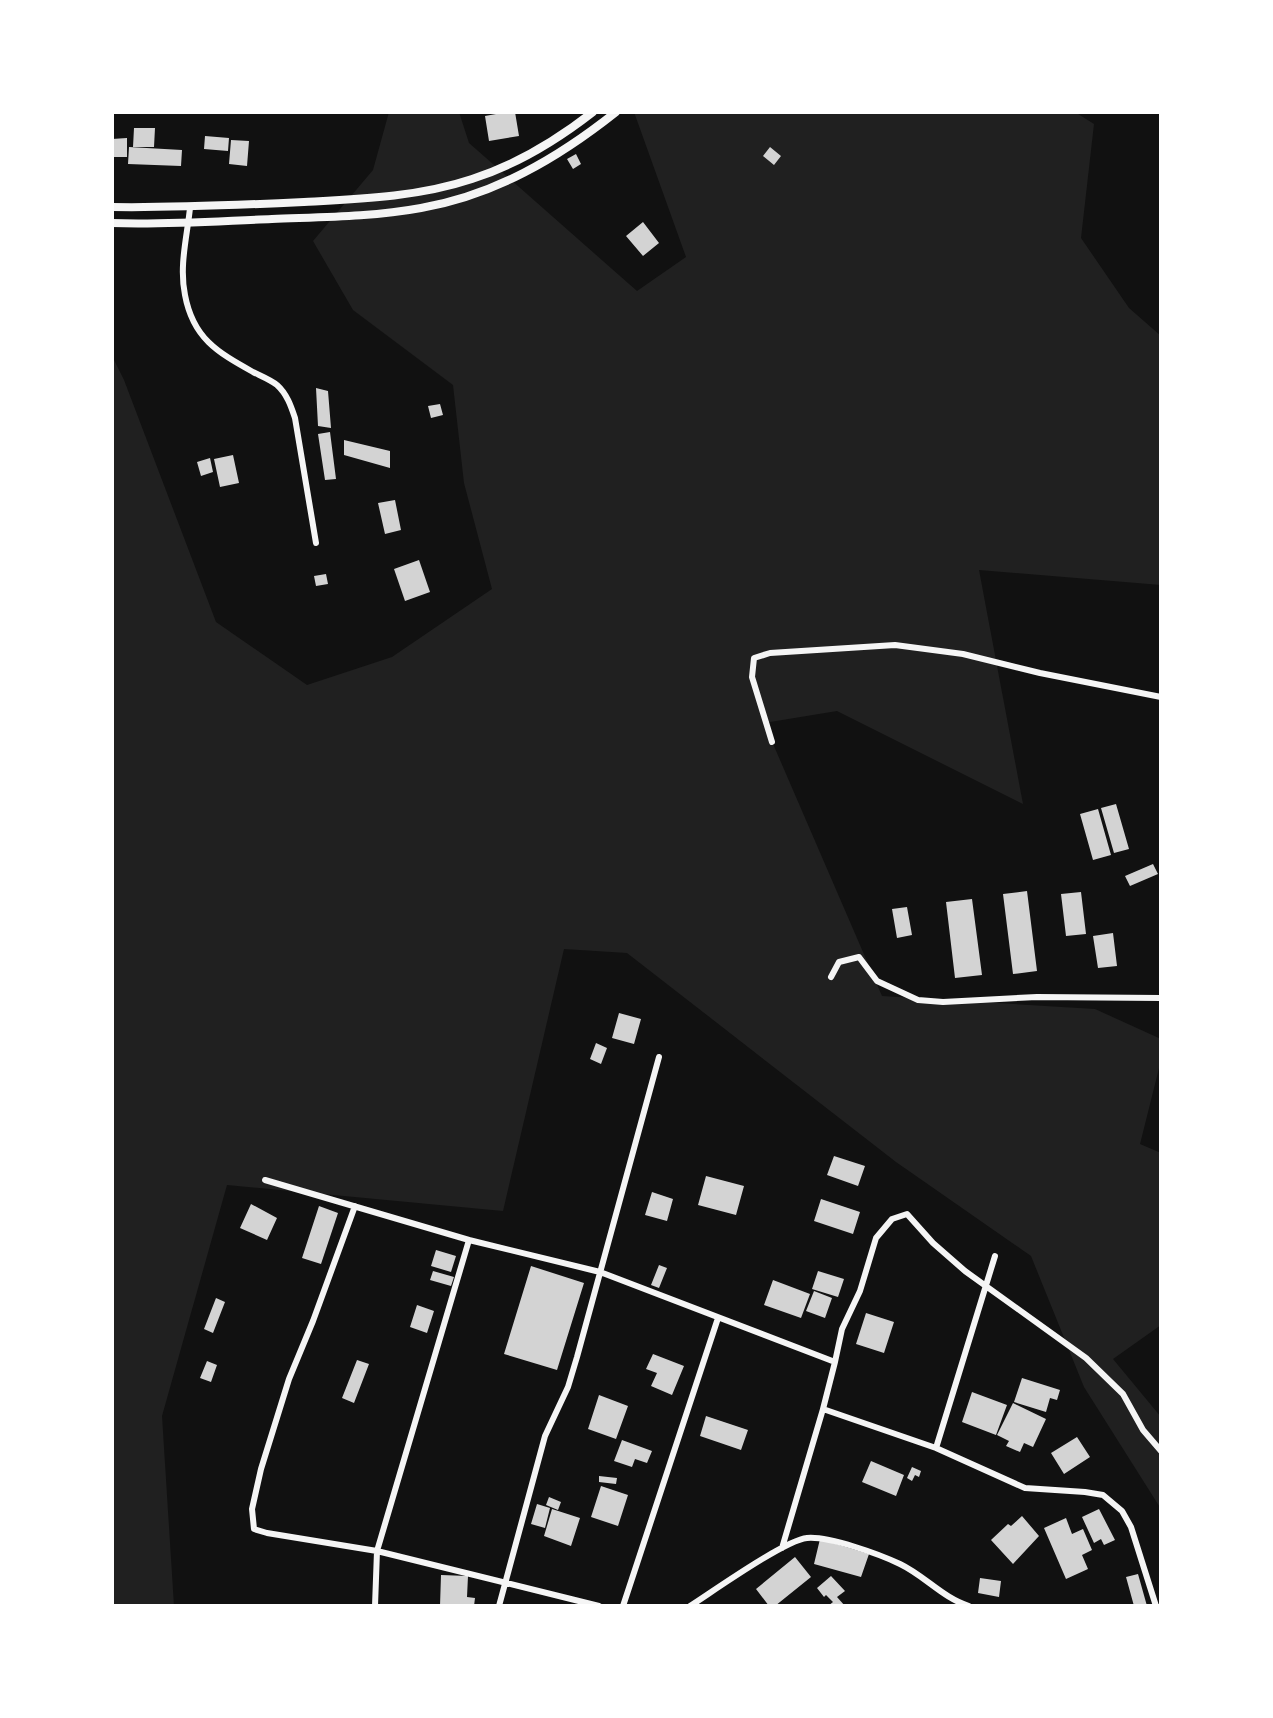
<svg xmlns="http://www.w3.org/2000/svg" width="1273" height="1718" viewBox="0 0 1273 1718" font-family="'Open Sans',sans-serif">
  <rect width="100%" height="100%" fill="#111"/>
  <path fill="#202020" d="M389 112H459L469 143 637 291 686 257 634 112H1075L1094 124 1081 238 1129 308 1161 336V585L979 570 1023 804 837 711 764 723 882 996 1095 1009 1161 1039V1060L1140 1144 1161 1153V1325L1113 1359 1161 1417V1509L1084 1387 1031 1256 896 1162 627 953 564 949 503 1211 227 1185 162 1416 174 1606H112V356L124 380 216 622 307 685 392 657 492 589 464 483 453 385 353 310 313 241 373 170Z"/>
  <path fill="#d3d3d3" d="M507 112H515L519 136 489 141 485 116Z
    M134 128H155L154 147H133Z
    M205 136 229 138 228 151 204 149Z
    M127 138V157H112V139Z
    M231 140 249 141 247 166 229 164Z
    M129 147 182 150 181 166 128 164Z
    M770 147 781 156 774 165 763 156Z
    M576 154 581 164 573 169 567 159Z
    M643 222 659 243 643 256 626 236Z
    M316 388 328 391 331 428 318 426Z
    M440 404 443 415 431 418 428 406Z
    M330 432 336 479 325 480 318 434Z
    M344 440 390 451V468L344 455Z
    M233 455 239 483 220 487 214 459Z
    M210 458 213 472 201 476 197 462Z
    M395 500 401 530 385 534 378 503Z
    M419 560 430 592 405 601 394 569Z
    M326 574 328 584 316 586 314 576Z
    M1116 804 1129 849 1114 853 1101 808Z
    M1098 809 1111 855 1093 860 1080 814Z
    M1153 864 1158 874 1130 886 1125 876Z
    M1027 891 1037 971 1013 974 1003 894Z
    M1081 892 1086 934 1066 936 1061 894Z
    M972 899 982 975 955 978 946 902Z
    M907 907 912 935 897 938 892 909Z
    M1113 933 1117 966 1098 968 1093 936Z
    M619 1013 641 1019 634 1044 612 1038Z
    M596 1043 607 1048 601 1064 590 1059Z
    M834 1156 865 1166 858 1186 827 1175Z
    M706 1176 744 1186 736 1215 698 1205Z
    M652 1192 673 1199 667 1221 645 1215Z
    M821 1199 860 1212 853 1234 814 1221Z
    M251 1204 277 1218 267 1240 240 1228Z
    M319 1206 338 1213 321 1264 302 1258Z
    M436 1250 456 1256 451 1272 431 1266Z
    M659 1265 667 1268 659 1288 651 1285Z
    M531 1266 584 1283 557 1370 504 1354Z
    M433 1271 454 1277 451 1286 430 1280Z
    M818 1271 844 1279 838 1297 812 1289Z
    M773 1280 810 1294 801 1318 764 1305Z
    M814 1291 832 1298 825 1318 806 1311Z
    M216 1298 225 1302 213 1333 204 1329Z
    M417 1305 434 1311 427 1333 410 1327Z
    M866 1313 894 1322 884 1353 856 1344Z
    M653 1354 684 1366 672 1395 651 1386 657 1373 646 1369Z
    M357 1360 369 1364 354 1403 342 1398Z
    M207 1361 217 1365 211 1382 200 1378Z
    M1022 1378 1060 1390 1057 1400 1050 1398 1046 1412 1014 1402Z
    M972 1392 1007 1405 996 1435 962 1422Z
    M599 1395 628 1406 616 1439 588 1429Z
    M1013 1403 1046 1419 1033 1447 1024 1443 1020 1452 1006 1446 1009 1441 997 1435Z
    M706 1416 748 1430 741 1450 700 1436Z
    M1077 1437 1090 1457 1064 1474 1051 1453Z
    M622 1440 652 1451 647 1463 635 1459 632 1467 614 1461Z
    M871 1461 904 1475 896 1496 862 1482Z
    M912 1467 921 1471 919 1477 915 1475 912 1481 907 1478Z
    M599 1476 617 1478 616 1484 599 1482Z
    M601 1486 628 1495 618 1526 591 1517Z
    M549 1497 561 1502 558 1510 546 1505Z
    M537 1504 550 1508 545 1528 531 1524Z
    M552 1509 580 1518 571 1546 544 1536Z
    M1099 1509 1115 1540 1104 1545 1101 1539 1094 1543 1082 1517Z
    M1022 1516 1039 1536 1013 1564 991 1540 1008 1524 1011 1526Z
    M1066 1518 1072 1534 1083 1529 1092 1550 1082 1555 1088 1569 1066 1579 1044 1528Z
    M820 1539 869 1554 861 1577 814 1564Z
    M795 1557 811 1577 775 1606H769L756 1589Z
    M1138 1574 1147 1606H1134L1126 1577Z
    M441 1575 468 1576 467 1597 475 1598 474 1606H440Z
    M831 1576 845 1591 837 1597 845 1606H828L833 1602 826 1595 824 1597 817 1588Z
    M980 1578 1001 1581 999 1597 978 1593Z"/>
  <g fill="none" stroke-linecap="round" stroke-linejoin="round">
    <path stroke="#f5f5f5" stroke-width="3.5" d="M1161 182V190"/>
    <path stroke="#f5f5f5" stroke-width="6" d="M190 208C187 237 179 266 185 295 193 338 217 352 253 372 261 376 271 380 277 385 287 394 291 406 295 418L316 543
      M772 742 752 677 754 658 770 653 895 645 963 654 1040 673 1161 697
      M831 977 839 962 859 957 877 981 918 1000 943 1002 1037 997 1161 998
      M265 1180 469 1240 600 1272 835 1362 823 1409 936 1448 1025 1488 1085 1492 1103 1495 1122 1511 1131 1527 1156 1606
      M355 1206 313 1321 289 1379 261 1469 252 1509 254 1529 267 1533 377 1551 599 1606
      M835 1362 842 1329 860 1291 876 1238 892 1219 907 1214 933 1243 965 1271 1086 1358 1123 1394 1143 1430 1161 1451
      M936 1448 995 1256
      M782 1548 823 1409
      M375 1606 377 1551 469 1240
      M499 1606 545 1436 568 1387 577 1357 659 1057
      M623 1606 718 1318
      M690 1606C712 1592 785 1540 807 1538 829 1536 879 1554 900 1564 925 1576 943 1598 969 1606"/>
    <path stroke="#f5f5f5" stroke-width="8" d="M112 207C176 208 240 205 304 202 360 199 418 197 472 179 516 165 557 140 593 112
      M112 223C165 225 219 221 272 219 322 217 372 217 421 208 495 195 558 158 616 112"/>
  </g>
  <rect width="1273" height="1718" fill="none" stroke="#ffffff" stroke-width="228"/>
</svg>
